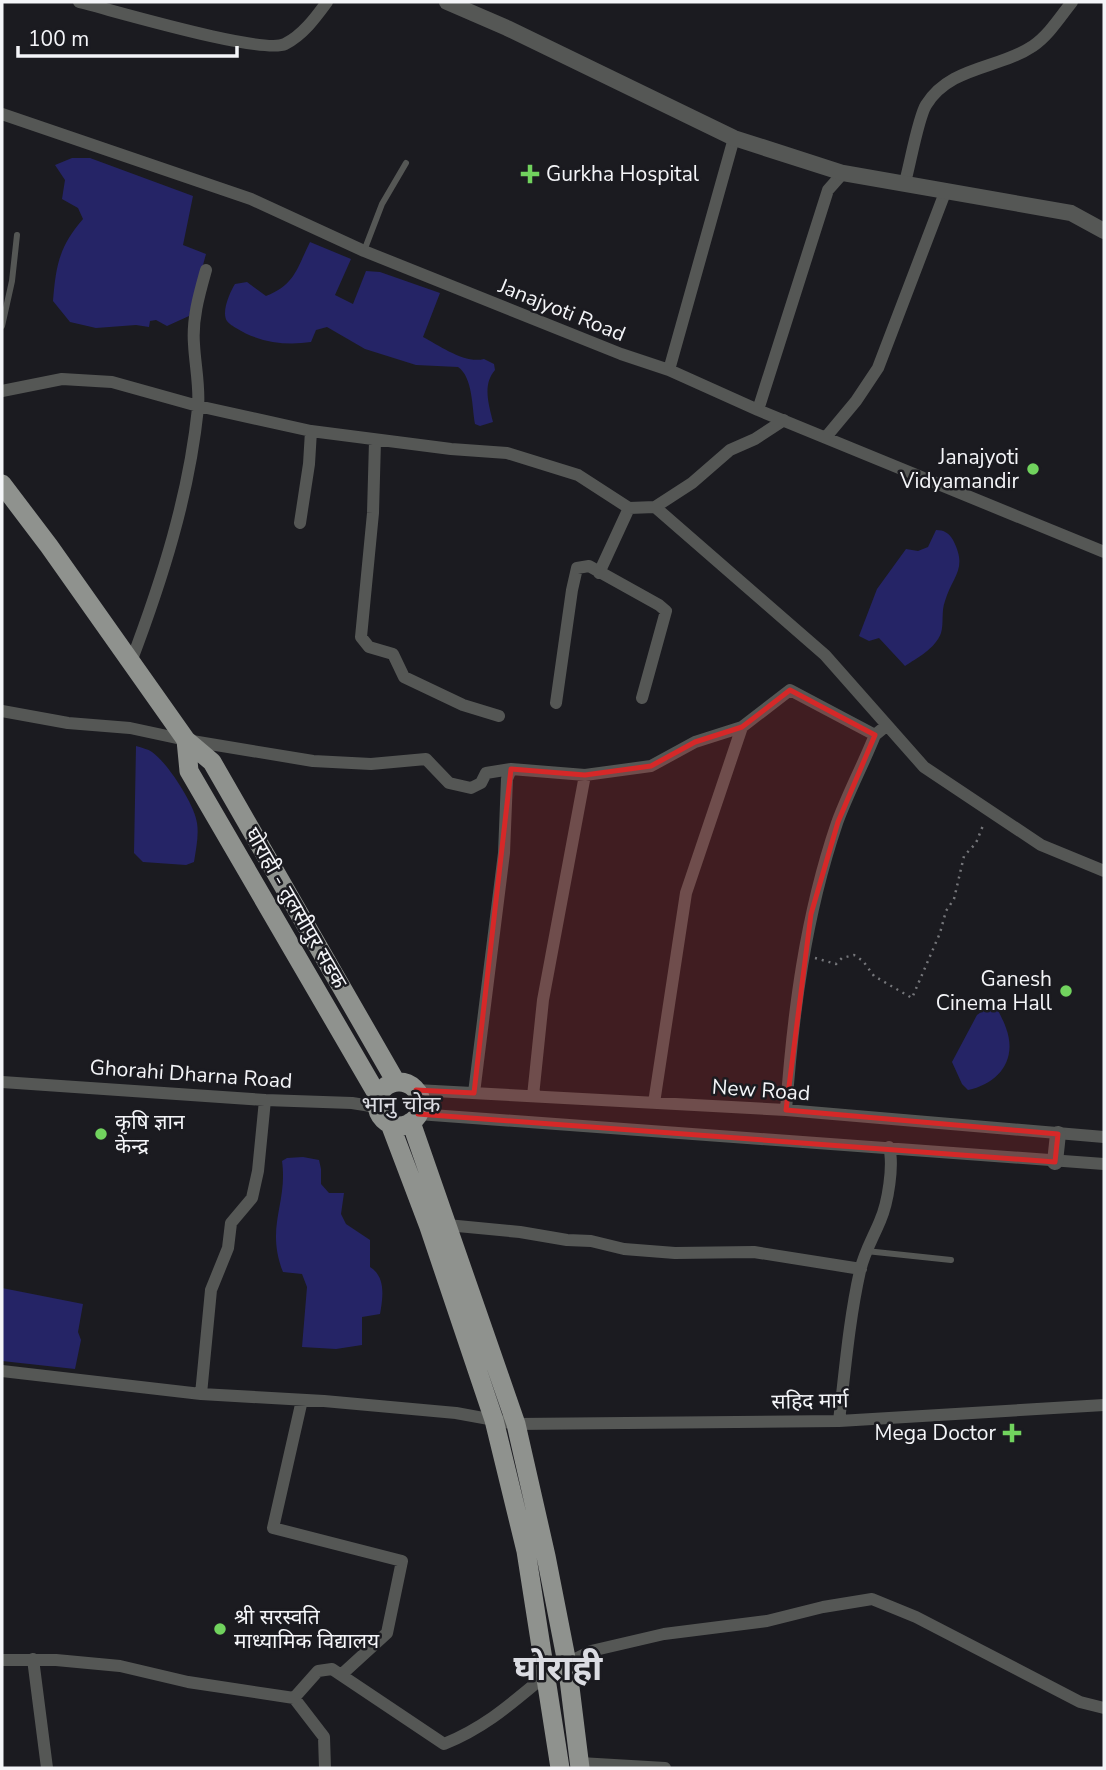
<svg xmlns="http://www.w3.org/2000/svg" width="1106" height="1770" viewBox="0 0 1106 1770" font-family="'Nunito Sans','Noto Sans Devanagari',sans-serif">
  <rect width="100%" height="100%" fill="#1b1b20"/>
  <path fill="#252466" d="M72 158H90L193 196 183 245 206 254 189 316 167 326 156 320 150 321 149 327 136 325 96 328 70 322 53 301C56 265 59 247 83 219L78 208 62 199 65 180 55 165Z
    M310 242 351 259 335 295 353 304 366 271 380 272 440 293 423 337C440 346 465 364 484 359L494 364 495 370C482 385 489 405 493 422L480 426 475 424C472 408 473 377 458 367L416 365 365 349 327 327 316 330 311 342C285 346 258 342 236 328 234 327 228 323 227 321 221 312 230 292 235 284L247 282 266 296C295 285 297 268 310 242Z
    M936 530C944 530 949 533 953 540 968 569 953 575 945 601 941 611 944 624 941 633 935 649 917 658 905 666L879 638 869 641 859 636 877 589 906 549 918 551 928 547Z
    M136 746C142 748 148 749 152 752 167 762 195 805 197 823 199 835 196 849 194 862L186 865 143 862 134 853Z
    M995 1002C998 1012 1003 1019 1006 1028 1018 1060 998 1084 968 1090L962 1084 952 1062 977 1015Z
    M303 1157 319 1160 321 1169V1184L329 1193H344L341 1214 346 1224 370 1240V1267C386 1277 383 1297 380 1314L362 1317V1345L336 1349 302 1347 307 1287 302 1274 283 1272C265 1226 288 1204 282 1161L287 1158Z
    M2 1288 83 1304 78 1332 81 1340 75 1369 2 1361Z"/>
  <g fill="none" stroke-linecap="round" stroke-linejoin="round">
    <path stroke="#75767a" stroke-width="2.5" stroke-dasharray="2 5" stroke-linecap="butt" d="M815 958 836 964 842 958 854 955 863 961 874 976 912 998 940 933 946 911 954 899 964 856 976 843 984 823"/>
    <path stroke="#555755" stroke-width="6" d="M364 251 382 204 406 163
      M2 326 12 281 17 235
      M866 1251 951 1260"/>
    <path stroke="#555755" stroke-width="12" d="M79 2C112 10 262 55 285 44 303 35 316 17 327 2
      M2 114 251 199 364 251 621 354 669 370 758 410 1104 552
      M905 182C910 165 918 118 926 105 950 66 999 69 1033 46 1049 35 1060 17 1072 2
      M669 370 734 138
      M2 391 62 379 112 382 198 406 311 431 451 449 507 453 578 475 629 508 655 507 825 655 924 767 1041 845 1104 871
      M758 410 828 190 843 173
      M826 437 856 401 878 368 946 190
      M375 441 373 513 361 637 369 647 393 654 404 677 463 705 499 716
      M655 507 692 483 730 450 755 439 784 420
      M300 523 309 464 311 431
      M599 573 629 508
      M131 662C162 580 189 496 198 408 200 387 195 365 194 344 192 319 199 295 206 270
      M556 703 572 590 577 568 589 566 659 605 666 611 642 698
      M2 711 68 723 130 728 186 740 313 761 371 764 426 759 449 783 471 788 481 783 486 773 511 769 585 775 651 766 695 742 742 727
      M2 1082 265 1100 352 1103 377 1107
      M416 1090 786 1110 1104 1137
      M474 1093 504 853 507 779 511 769
      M533 1096 543 1000 585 775
      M654 1103 686 893 742 727 790 690 875 735 886 726
      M786 1110C793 1013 805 917 837 823 848 793 863 765 875 735
      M418 1114 1104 1164
      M447 1225 520 1232 567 1240 591 1241 624 1249 675 1253 754 1252 861 1269
      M2 1371 201 1394 324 1401 456 1413 516 1424 839 1421 1104 1405
      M201 1394 211 1290 228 1248 231 1223 252 1198 258 1171 265 1100
      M302 1400 273 1528 402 1561 387 1633 341 1675
      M839 1421C845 1371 849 1320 860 1271 864 1253 873 1238 880 1221 888 1203 894 1165 889 1147
      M33 1659 47 1768
      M2 1660H56L120 1666 188 1682 294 1698 318 1671 332 1669 444 1744C486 1727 512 1703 547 1674
      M567 1663 591 1651 664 1634 767 1621 823 1607 872 1599 916 1617 1080 1702 1104 1708
      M294 1698 324 1737 325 1768
      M580 1763 665 1768"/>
    <path stroke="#555755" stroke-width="16" d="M447 2 507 28 734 138 843 173 1071 213 1104 231
      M1055 1162 1058 1134"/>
    <path stroke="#8f928e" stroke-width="19" d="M2 484 49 546 186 740 212 762 396 1082
      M186 740 189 771 378 1096
      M377 1104a22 22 0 1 1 44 0a22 22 0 1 1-44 0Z
      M411 1122 516 1424 546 1556 567 1663 580 1768
      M390 1124 429 1227 494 1420 526 1551 560 1768"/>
  </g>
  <path fill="#d62828" fill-opacity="0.2" stroke="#d62828" stroke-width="5" stroke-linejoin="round" d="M790 690 875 735 838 822 811 914 786 1110 1058 1134 1055 1162 418 1114 416 1090 474 1093 511 769 585 775 651 766 695 742 742 727Z"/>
  <g fill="#71d35e" stroke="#1b1b20" stroke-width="2.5">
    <path d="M526.5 163.5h7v7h7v7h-7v7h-7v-7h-7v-7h7z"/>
    <circle cx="1033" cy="469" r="7"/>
    <circle cx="1066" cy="991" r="7"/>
    <circle cx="101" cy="1134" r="7"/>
    <path d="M1008.5 1422.5h7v7h7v7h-7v7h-7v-7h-7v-7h7z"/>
    <circle cx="220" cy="1629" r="7"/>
  </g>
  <g text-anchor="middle" stroke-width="5" stroke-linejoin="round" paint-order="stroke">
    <g font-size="21" fill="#f4f5f8" stroke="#1b1b20" text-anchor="start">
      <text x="546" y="181">Gurkha Hospital</text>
      <text x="1019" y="464" text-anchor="end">Janajyoti<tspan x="1019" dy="24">Vidyamandir</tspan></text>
      <text x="1052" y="986" text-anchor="end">Ganesh<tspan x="1052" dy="24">Cinema Hall</tspan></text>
      <text x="115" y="1129">कृषि ज्ञान<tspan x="115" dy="24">केन्द्र</tspan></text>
      <text x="996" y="1440" text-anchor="end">Mega Doctor</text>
      <text x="234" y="1624">श्री सरस्वति<tspan x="234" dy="24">माध्यामिक विद्यालय</tspan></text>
    </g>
    <g font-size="21" fill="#f4f5f8" stroke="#1b1b20">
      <text transform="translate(562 310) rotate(22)" y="7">Janajyoti Road</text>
      <text transform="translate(296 908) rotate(60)" y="7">घोराही - तुलसीपुर सडक</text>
      <text transform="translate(191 1074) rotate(4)" y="7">Ghorahi Dharna Road</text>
      <text transform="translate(761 1090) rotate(4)" y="7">New Road</text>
      <text transform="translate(810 1401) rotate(-1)" y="7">सहिद मार्ग</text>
    </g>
    <g font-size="23" fill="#dbdce2" stroke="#1b1b20">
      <text x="401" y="1112">भानु चोक</text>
    </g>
    <g font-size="35" font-weight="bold" fill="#dbdce2" stroke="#1b1b20">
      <text x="558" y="1680">घोराही</text>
    </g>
  </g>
  <rect width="1106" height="1770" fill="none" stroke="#f4f5f8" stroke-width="7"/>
  <path d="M18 46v10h219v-10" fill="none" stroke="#f4f5f8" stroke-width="3.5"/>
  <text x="28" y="46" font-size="21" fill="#f4f5f8" stroke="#1b1b20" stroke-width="5" paint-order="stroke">100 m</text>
</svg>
